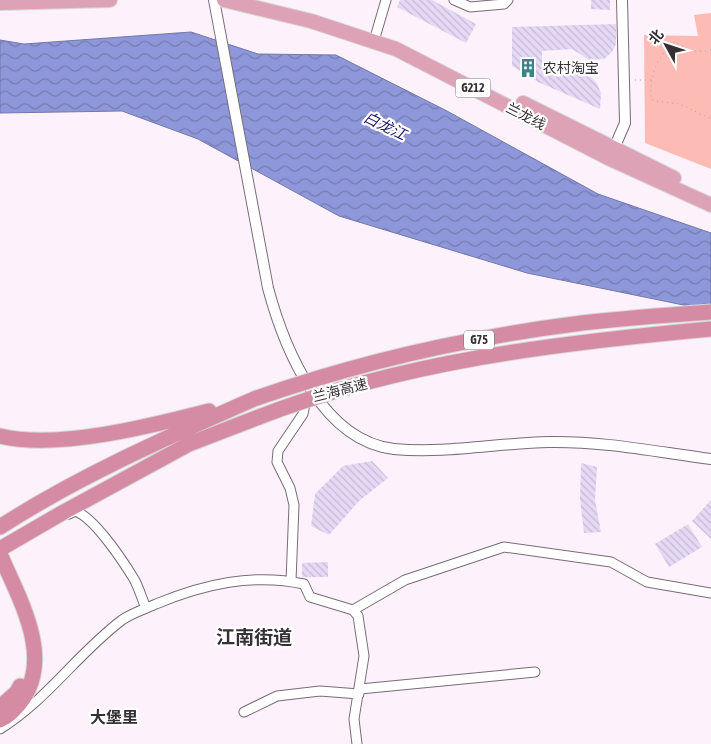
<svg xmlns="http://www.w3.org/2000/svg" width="711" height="744" viewBox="0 0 711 744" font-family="'Asap Condensed','Noto Sans SC',sans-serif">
  <defs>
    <pattern id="water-waves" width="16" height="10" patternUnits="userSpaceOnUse" patternTransform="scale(1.25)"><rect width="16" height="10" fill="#8e97da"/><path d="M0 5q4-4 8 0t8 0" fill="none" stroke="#757cb2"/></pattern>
    <pattern id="building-back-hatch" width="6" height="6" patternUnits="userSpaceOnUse" patternTransform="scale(1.25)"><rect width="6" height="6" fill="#e5d9f5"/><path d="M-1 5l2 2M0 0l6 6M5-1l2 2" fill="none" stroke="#c5bbd3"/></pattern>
  </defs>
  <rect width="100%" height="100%" fill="#fdf1fb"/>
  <path fill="#fdbbb6" d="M711 13V169L645 143 644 35 698 36 694 15Z"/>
  <path fill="url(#water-waves)" stroke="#7378a8" d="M191 32 258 54 336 55 447 111 598 194 711 233V314L698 308 527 273 339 216 198 139 122 111 0 113V40L24 44Z"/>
  <path fill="url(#building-back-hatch)" d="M400 0H432L476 24 466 43 397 7Z
    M591 0H610V10L591 9Z
    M616 24V44L612 52 604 59 589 60 572 49 542 51V69L558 77 566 71 588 74 596 82 601 93 600 109 538 82 512 66V27Z
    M372 461 388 478 359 501 329 535 311 526 315 494 343 466Z
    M581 463 597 467 595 500 601 532 584 533 580 499Z
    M711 500V539L692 521Z
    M688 524 702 547 669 567 655 544Z
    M328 562V577H302V563Z"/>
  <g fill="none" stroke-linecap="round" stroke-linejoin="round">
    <g stroke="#776d75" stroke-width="11">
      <path id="minor" d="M454 0 470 7 504 4 508 0
        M374 41 386 0
        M69 514 75 511C94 517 123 561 134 579 139 588 142 599 146 608
        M291 581 294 505 290 488 277 462 278 451 303 414 306 399
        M353 610 405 580 504 547 611 562 647 582 711 593
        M360 689 535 672
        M244 712 277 696 320 691 359 694
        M0 729C47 700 78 653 122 620 132 613 145 609 156 604 204 584 253 573 304 584L310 597 353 610 358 616 364 656 354 719 357 744"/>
    </g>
    <g stroke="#776d75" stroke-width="12">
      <path id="tertiary" d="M214 0 268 288C284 348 322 441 394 449 445 454 498 443 549 442 603 441 657 452 711 459
        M612 153 625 123 622 0"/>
    </g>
    <g stroke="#d7d6d6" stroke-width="16">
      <path id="trunk" d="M224 0 311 21 396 49 610 159 711 205
        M0 3 110 0
        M523 103 674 178"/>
    </g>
    <g stroke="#d7d6d6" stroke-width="17">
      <path id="motorway" d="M0 436C57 450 151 426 209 411
        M0 527C79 476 168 437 254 399
        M0 549 62 513 189 444 259 417
        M0 554C19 599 55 658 20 703 13 711 9 716 0 720
        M0 707 17 692 20 686"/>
    </g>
    <path stroke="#aea5ac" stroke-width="1" stroke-dasharray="1 4" stroke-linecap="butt" d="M711 50 693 52 674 42C656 58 650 75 651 99L655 101 680 104 711 119
      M635 80H652"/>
    <use href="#minor" stroke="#fff" stroke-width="9"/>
    <use href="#tertiary" stroke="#fff" stroke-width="10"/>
    <use href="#trunk" stroke="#dea2b6" stroke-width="14"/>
    <use href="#motorway" stroke="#d58ba4" stroke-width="15"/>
    <g stroke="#d7d6d6" stroke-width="17" stroke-linecap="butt">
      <path id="motorway-bridge" d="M254 399C359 362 471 337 582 323 625 318 668 315 711 312
        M259 417C403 361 558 343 711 329"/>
    </g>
    <use href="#motorway-bridge" stroke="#d58ba4" stroke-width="15"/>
  </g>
  <defs>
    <g id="building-bare" transform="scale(1.5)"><path d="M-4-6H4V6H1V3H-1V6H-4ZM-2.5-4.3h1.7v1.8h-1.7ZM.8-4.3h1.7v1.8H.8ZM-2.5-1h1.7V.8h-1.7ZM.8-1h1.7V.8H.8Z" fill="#3c8487" stroke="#fff" stroke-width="2.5" paint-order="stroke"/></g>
  </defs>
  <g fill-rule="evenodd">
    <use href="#building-bare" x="528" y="68"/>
  </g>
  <g text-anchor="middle" stroke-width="4.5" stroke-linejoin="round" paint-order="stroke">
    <g fill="#fff" stroke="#726e71" stroke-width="1">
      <rect x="455.5" y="78.5" width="35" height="19" rx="4"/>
      <rect x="464" y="330.5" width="30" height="19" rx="4"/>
    </g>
    <g font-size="12" font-weight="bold" fill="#353034">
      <text x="473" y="92">G212</text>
      <text x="479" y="344">G75</text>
    </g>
    <g font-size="14" fill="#353034" stroke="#fff" text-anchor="start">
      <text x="543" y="73">农村淘宝</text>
    </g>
    <g font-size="14" fill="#353034" stroke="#fff">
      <text transform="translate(526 116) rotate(27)" y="5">兰龙线</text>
      <text transform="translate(340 390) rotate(-14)" y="5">兰海高速</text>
    </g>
    <g font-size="15" font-style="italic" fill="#25216e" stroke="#fff">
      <text transform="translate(385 126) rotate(26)" y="5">白龙江</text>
    </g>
    <g font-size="16" font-weight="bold" fill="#353034" stroke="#fff">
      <text x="114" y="723">大堡里</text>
    </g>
    <g font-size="19" font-weight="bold" fill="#353034" stroke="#fff">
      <text x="254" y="644">江南街道</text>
    </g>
  </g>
  <g transform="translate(666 45) rotate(310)" stroke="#ffffff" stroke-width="4" paint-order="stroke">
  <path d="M0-4L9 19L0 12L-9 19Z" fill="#353034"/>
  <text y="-8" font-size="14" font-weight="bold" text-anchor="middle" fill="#353034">北</text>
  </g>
</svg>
